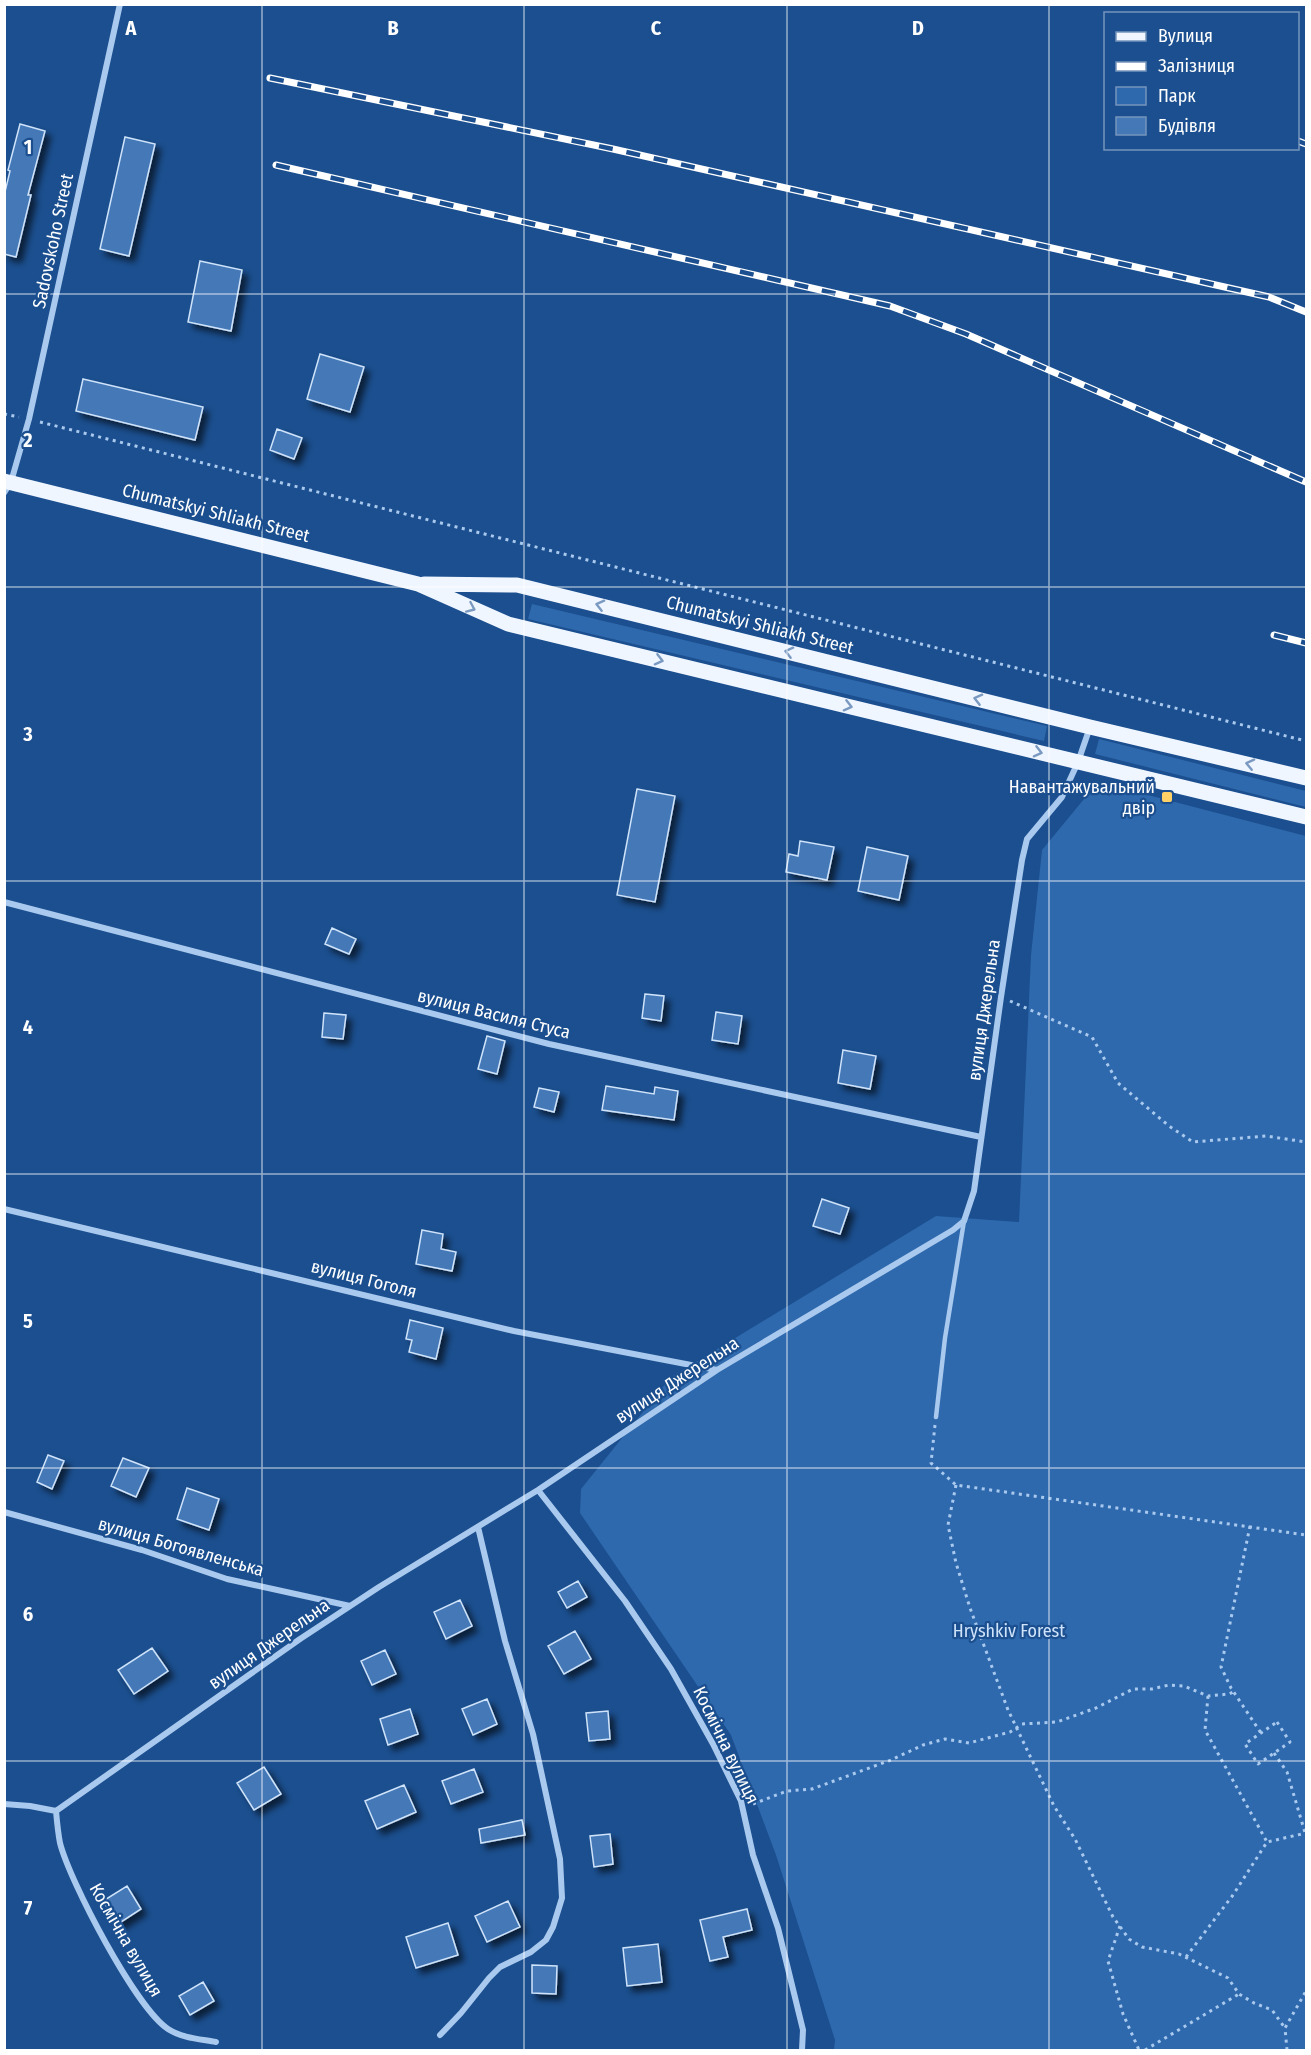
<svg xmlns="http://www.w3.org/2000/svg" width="1311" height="2055" viewBox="0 0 1311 2055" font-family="'Fira Sans Condensed',sans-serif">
  <defs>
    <filter id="shadow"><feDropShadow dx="5.5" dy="5.5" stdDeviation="3" flood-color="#0009"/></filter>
  </defs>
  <rect width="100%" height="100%" fill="#1b4f8f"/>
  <path fill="#2e69ad" d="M532 604 1047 726 1044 741 528 619Z
    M1099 739 1306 791V807L1095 754Z
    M1098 782 1306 836V2050H834L835 2040 776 1855 731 1735 580 1513 581 1489 671 1377 936 1216 1019 1222 1031 955 1042 850Z"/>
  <path fill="#4478b7" stroke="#cfe3fa" stroke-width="1.5" filter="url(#shadow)" d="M20 124 45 131 28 195H31L16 257 4 254V196L10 171 8 170Z
    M125 137 155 144 129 256 100 249Z
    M200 261 242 270 231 331 188 322Z
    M320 354 364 367 350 412 307 399Z
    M83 379 203 407 195 440 76 411Z
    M277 429 302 438 294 459 270 450Z
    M637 789 675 796 655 902 617 895Z
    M800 841 834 847 827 880 786 872 789 854 798 856Z
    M867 847 908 856 899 900 858 891Z
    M332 928 356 939 349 954 325 944Z
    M645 994 664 996 661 1021 642 1018Z
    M716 1012 742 1016 738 1044 712 1040Z
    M324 1013 346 1015 343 1039 322 1037Z
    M487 1036 505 1041 497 1074 478 1069Z
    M843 1050 876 1056 870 1089 838 1083Z
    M606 1086 654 1094 655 1087 678 1091 674 1120 602 1110Z
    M539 1088 559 1092 554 1112 534 1107Z
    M822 1199 849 1208 840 1234 813 1226Z
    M422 1230 443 1234 441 1249 456 1252 452 1271 416 1264Z
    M410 1320 443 1328 436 1359 409 1352 412 1340 406 1339Z
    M48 1455 64 1461 52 1489 37 1482Z
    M123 1458 149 1468 136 1497 111 1486Z
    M187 1488 219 1499 209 1530 177 1519Z
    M578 1581 587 1597 567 1608 558 1592Z
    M460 1600 472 1626 446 1639 434 1612Z
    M575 1631 591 1659 564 1674 548 1646Z
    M152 1648 168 1671 134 1694 118 1670Z
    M385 1650 396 1674 372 1685 361 1661Z
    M487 1699 497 1724 473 1735 462 1709Z
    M410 1709 418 1734 388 1745 380 1719Z
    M608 1711 610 1739 589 1741 586 1713Z
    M264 1767 281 1794 254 1810 237 1783Z
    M474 1769 483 1792 451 1804 442 1781Z
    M404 1785 416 1812 377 1829 365 1801Z
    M522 1820 525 1835 481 1843 479 1829Z
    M610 1834 613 1864 594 1867 590 1836Z
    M127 1886 141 1909 118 1924 103 1901Z
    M508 1901 520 1927 487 1942 475 1916Z
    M747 1909 752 1930 723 1937 728 1957 710 1961 700 1920Z
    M448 1923 458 1955 416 1968 406 1937Z
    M658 1944 662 1982 627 1986 623 1948Z
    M532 1965 557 1966 556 1994 532 1993Z
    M203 1982 214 2001 190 2015 179 1996Z"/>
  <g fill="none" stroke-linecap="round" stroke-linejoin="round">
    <path stroke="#a9c9ee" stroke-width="3" stroke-dasharray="3 4.5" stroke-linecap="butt" d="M4 414 19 417
      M40 422 1306 741
      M1010 1001 1092 1037 1118 1083 1169 1126 1193 1142 1266 1136 1306 1142
      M935 1425 931 1463 956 1485 1306 1535
      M956 1485 948 1525 956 1563 970 1608 1008 1710 1054 1806 1075 1839 1113 1917 1129 1939 1142 1947 1179 1954 1228 1978 1239 1994 1254 2003 1272 2010 1285 2028
      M1250 1526 1221 1667 1231 1688 1261 1733
      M1208 1696 1205 1730 1267 1842
      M1277 1722 1290 1742 1258 1764 1245 1744Z
      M1274 1753 1287 1772 1306 1836
      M753 1804 787 1791 812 1789 891 1760 923 1745 945 1739 969 1743 1010 1732 1022 1724 1057 1722 1096 1708 1133 1689H1152L1169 1685 1184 1686 1208 1696 1229 1694 1233 1692
      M1120 1926 1108 1961 1123 2014 1139 2050
      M1186 1957 1233 1895 1267 1842 1306 1833
      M1145 2050 1239 1994
      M1287 2050 1285 2028 1306 1991"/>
    <path stroke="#a9c9ee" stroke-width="4.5" d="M936 1417 945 1338 964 1221"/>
    <path stroke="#a9c9ee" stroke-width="6" d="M4 493 11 482 29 419 120 4
      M4 902 549 1044 981 1137
      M4 1209 514 1331 717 1370
      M538 1490 625 1601 671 1669 713 1744 741 1801 753 1855 778 1928 803 2030 802 2050
      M4 1512 142 1550 227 1579 350 1606
      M4 1804 30 1806 56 1811 300 1639 379 1587 538 1490 717 1370 953 1230 964 1221 974 1191 1001 997 1022 860 1027 839 1062 797 1078 762 1090 727
      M56 1811C57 1822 58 1833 60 1843 70 1882 136 2008 168 2029 182 2038 200 2039 216 2042
      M440 2035 461 2013 489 1978 500 1967 531 1952 546 1940 553 1927 562 1898 560 1859 533 1734 505 1641 478 1527"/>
    <path stroke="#f0f6ff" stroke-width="15" d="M4 481 418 584 508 624 1306 817
      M424 584 517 585 1090 727 1306 778"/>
    <g stroke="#fff" stroke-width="7">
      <path id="rail" d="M270 78 613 149 1269 297 1306 312
        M1298 141 1306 144
        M276 165 890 306 966 334 1306 482
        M1274 635 1306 643"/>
    </g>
    <use href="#rail" stroke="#1b4f8f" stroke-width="4.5" stroke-dasharray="14" stroke-linecap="butt"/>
  </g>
  <defs><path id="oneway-chevron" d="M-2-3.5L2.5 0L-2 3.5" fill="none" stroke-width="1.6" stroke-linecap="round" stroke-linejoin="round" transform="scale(1.5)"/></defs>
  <g stroke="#7b9ac1">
    <use href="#oneway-chevron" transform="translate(600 605) rotate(-166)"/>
    <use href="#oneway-chevron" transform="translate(471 608) rotate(24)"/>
    <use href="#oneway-chevron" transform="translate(789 652) rotate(-166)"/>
    <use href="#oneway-chevron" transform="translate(659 660) rotate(14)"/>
    <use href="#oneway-chevron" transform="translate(978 699) rotate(-166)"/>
    <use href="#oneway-chevron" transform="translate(848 706) rotate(14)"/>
    <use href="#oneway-chevron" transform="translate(1038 752) rotate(14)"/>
    <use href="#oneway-chevron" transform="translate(1250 764) rotate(-167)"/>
  </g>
  <path fill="none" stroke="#fff" stroke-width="1.5" stroke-opacity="0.55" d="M262 4V2050M524 4V2050M787 4V2050M1049 4V2050M4 294H1306M4 587H1306M4 881H1306M4 1174H1306M4 1468H1306M4 1761H1306"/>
  <rect fill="#ffd166" stroke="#1b4f8f" stroke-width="2" x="1161" y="791" width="12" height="12" rx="3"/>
  <g text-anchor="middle" stroke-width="4.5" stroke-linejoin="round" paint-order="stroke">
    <g font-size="18" fill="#fff" stroke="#1b4f8f">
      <text transform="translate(53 241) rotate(-78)" y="6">Sadovskoho Street</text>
      <text transform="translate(216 513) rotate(14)" y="6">Chumatskyi Shliakh Street</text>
      <text transform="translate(760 625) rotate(14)" y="6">Chumatskyi Shliakh Street</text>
      <text transform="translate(984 1010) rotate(-82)" y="6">вулиця Джерельна</text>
      <text transform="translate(494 1014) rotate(14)" y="6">вулиця Василя Стуса</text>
      <text transform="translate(364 1279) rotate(14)" y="6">вулиця Гоголя</text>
      <text transform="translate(677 1380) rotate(-33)" y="6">вулиця Джерельна</text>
      <text transform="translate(181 1547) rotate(16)" y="6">вулиця Богоявленська</text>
      <text transform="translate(269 1644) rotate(-35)" y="6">вулиця Джерельна</text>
      <text transform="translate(726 1745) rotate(64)" y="6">Космічна вулиця</text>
      <text transform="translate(126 1940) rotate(60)" y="6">Космічна вулиця</text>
    </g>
    <g font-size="18" fill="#fff" stroke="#1b4f8f" text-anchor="end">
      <text x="1155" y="793">Навантажувальний<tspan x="1155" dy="21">двір</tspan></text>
    </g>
    <g font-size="18" fill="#cfe3fa" stroke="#1b4f8f">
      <text x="1009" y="1637">Hryshkiv Forest</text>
    </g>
  </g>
  <g font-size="20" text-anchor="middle" font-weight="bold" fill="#fff" stroke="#1b4f8f" stroke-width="4.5" stroke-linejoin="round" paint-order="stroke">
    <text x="131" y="35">A</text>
    <text x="393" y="35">B</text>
    <text x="656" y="35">C</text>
    <text x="918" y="35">D</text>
    <text x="28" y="154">1</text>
    <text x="28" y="447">2</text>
    <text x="28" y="741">3</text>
    <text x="28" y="1034">4</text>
    <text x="28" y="1328">5</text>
    <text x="28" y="1621">6</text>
    <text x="28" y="1915">7</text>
  </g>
  <rect width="1311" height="2055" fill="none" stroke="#ffffff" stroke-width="12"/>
  <rect x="1104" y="12" width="195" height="138" fill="#1b4f8f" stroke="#7695bc" stroke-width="1.5"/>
  <rect x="1116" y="32" width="30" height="9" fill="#f0f6ff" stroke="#7695bc" stroke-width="1.5"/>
  <text x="1158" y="42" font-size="18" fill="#ffffff">Вулиця</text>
  <rect x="1116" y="62" width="30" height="9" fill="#ffffff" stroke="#7695bc" stroke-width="1.5"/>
  <text x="1158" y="72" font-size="18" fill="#ffffff">Залізниця</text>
  <rect x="1116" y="87" width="30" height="18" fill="#2e69ad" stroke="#7695bc" stroke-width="1.5"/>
  <text x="1158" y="102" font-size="18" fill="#ffffff">Парк</text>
  <rect x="1116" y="117" width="30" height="18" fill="#4478b7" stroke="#7695bc" stroke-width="1.5"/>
  <text x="1158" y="132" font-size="18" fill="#ffffff">Будівля</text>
</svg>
